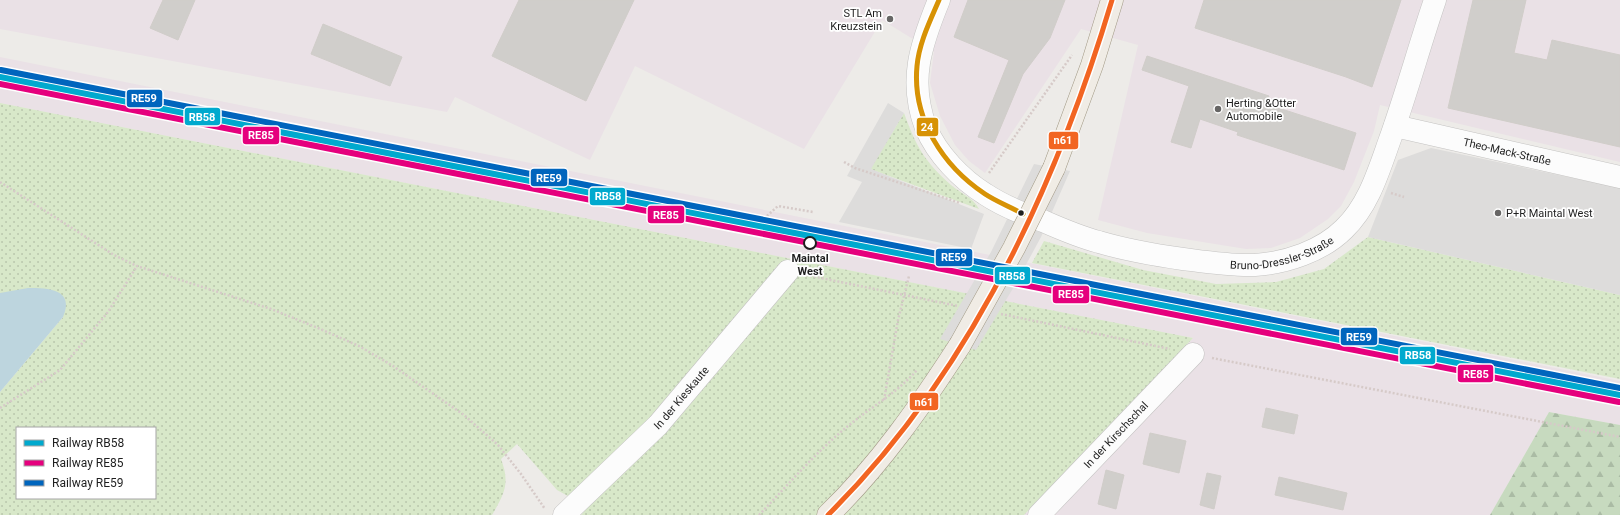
<svg xmlns="http://www.w3.org/2000/svg" width="1620" height="515" viewBox="0 0 1620 515" font-family="Roboto,sans-serif">
  <defs>
    <pattern id="grass-dots" width="8" height="8" patternUnits="userSpaceOnUse"><rect width="8" height="8" fill="#d8e8c9"/><path d="M2 2h.1M6 6h.1" fill="none" stroke="#b9c7ac" stroke-width="1.8" stroke-linecap="round"/></pattern>
    <pattern id="forest-firs" width="22" height="20" patternUnits="userSpaceOnUse"><rect width="22" height="20" fill="#c7dabf"/><path d="M5 1l3.5 6h-7zM16 11l3.5 6h-7z" fill="#aabba4"/></pattern>
  </defs>
  <rect width="100%" height="100%" fill="#edebe8"/>
  <path fill="#eae1e6" d="M0 0H1620V162L1380 105 1374 131 1354 182 1341 206 1328 219 1300 238 1271 248 1246 249 1147 233 1098 220 1138 45 1081 29 985 173 969 161 955 145 940 116 930 83 934 52 882 20 804 149 635 66 590 160 455 97 447 112 0 29Z
    M0 57 1620 381V425L1549 412 1490 515H1024L1193 338 0 103Z"/>
  <path fill="url(#grass-dots)" fill-rule="evenodd" d="M0 103 1193 338 1024 515H581L588 507 557 490 517 444 501 459C510 483 505 493 492 515H0V392L63 317 0 293ZM17 428H155V498H17Z
    M904 113C916 146 924 161 951 185 961 194 973 197 979 209L870 169Z
    M1368 237 1620 295V379L1032 263 1044 241 1143 270 1216 284 1276 282 1324 269Z"/>
  <path fill="url(#forest-firs)" d="M1549 412 1620 425V515H1490Z"/>
  <path fill="#dddcdb" d="M888 103 904 113 871 169 984 214 971 249 839 222 862 182 847 176Z
    M1431 148 1620 188V295L1368 237 1398 160Z
    M1034 164 1070 171 1041 237 1015 285 976 350 940 339 991 252Z"/>
  <path fill="#bdd5de" d="M28 288C48 288 75 289 63 317L0 392V293Z"/>
  <path fill="#d0cecb" stroke="#d0cdc9" d="M163 0H195L178 40 150 28Z
    M519 0H634L586 101 492 56Z
    M968 0H1065L1050 38 1023 74 994 143 978 137 1009 60 954 37Z
    M1204 0H1401L1372 87 1346 77 1195 28Z
    M1473 0H1526L1514 53 1547 60 1552 40 1620 55V147L1448 108Z
    M323 24 402 57 390 86 311 54Z
    M1147 56 1269 96 1266 104 1356 133 1344 170 1237 135 1238 132 1200 119 1191 148 1171 142 1189 86 1142 70Z
    M1266 408 1298 415 1294 434 1262 427Z
    M1150 433 1186 441 1179 473 1143 464Z
    M1106 470 1124 475 1116 509 1098 504Z
    M1207 473 1221 476 1214 509 1200 505Z
    M1279 477 1347 493 1343 510 1275 495Z"/>
  <g fill="none" stroke-linecap="round" stroke-linejoin="round">
    <g stroke="#c4c3c2" stroke-width="23">
      <g id="minor">
        <path id="s1" d="M939 0C921 44 908 81 926 128 937 154 961 179 985 194 1003 206 1023 214 1043 221 1061 229 1080 237 1099 242 1126 250 1155 255 1183 259 1206 262 1231 266 1255 265 1286 263 1322 251 1344 229 1368 206 1378 173 1389 142 1406 95 1419 47 1435 0"/>
        <path id="s2" d="M1395 126 1620 177"/>
        <path id="s3" d="M564 515 658 425 788 271"/>
        <path id="s4" d="M1039 515 1193 354"/>
      </g>
    </g>
    <g stroke="#a29a86" stroke-width="23">
      <path id="major" d="M1054 168 1092 65 1112 0
        M828 515C879 466 922 404 960 345"/>
    </g>
    <path stroke="#d6cac8" stroke-width="2.5" stroke-dasharray="2 2" stroke-linecap="butt" d="M844 162 855 168 960 203
      M989 173 1072 55
      M0 182 114 255 137 266 271 309 318 328 359 346 393 366 464 415 498 445 521 474 545 509
      M1391 193 1404 197
      M758 224 778 206 813 212
      M806 275 958 306
      M1001 314 1170 349
      M1212 358 1620 437
      M884 400 898 320 909 276
      M0 408 60 370 108 312 137 266
      M759 515C788 485 816 452 848 426 871 407 897 393 917 370"/>
    <use href="#minor" stroke="#fcfcfc" stroke-width="22"/>
    <use href="#major" stroke="#f0ece5" stroke-width="22"/>
    <g stroke="#a29a86" stroke-width="23" stroke-linecap="butt">
      <path id="major-bridge" d="M960 345 1014 248 1054 168"/>
    </g>
    <use href="#major-bridge" stroke="#f0ece5" stroke-width="22"/>
    <g stroke="#fff" stroke-width="8">
      <path id="bus-1" d="M939 0C930 21 919 43 917 66 912 119 943 166 985 194 997 202 1011 207 1023 214"/>
    </g>
    <g stroke="#fff" stroke-width="8">
      <path id="bus-2" d="M828 515C968 376 1056 187 1112 0"/>
    </g>
    <use href="#bus-1" stroke="#d79205" stroke-width="5"/>
    <use href="#bus-2" stroke="#f26522" stroke-width="5"/>
    <g stroke="#fff" stroke-width="9">
      <path id="rail-1" d="M0 77 1620 395"/>
    </g>
    <g stroke="#fff" stroke-width="9">
      <path id="rail-2" d="M0 84 1619 402"/>
    </g>
    <g stroke="#fff" stroke-width="9">
      <path id="rail-3" d="M1 70 1620 388"/>
    </g>
    <use href="#rail-1" stroke="#00a9ce" stroke-width="6"/>
    <use href="#rail-2" stroke="#e5007d" stroke-width="6"/>
    <use href="#rail-3" stroke="#0065bd" stroke-width="6"/>
  </g>
  <g fill="#676665" stroke="#fff" stroke-width="1.5">
    <circle cx="890" cy="19" r="4"/>
    <circle cx="1218" cy="109" r="4"/>
    <circle cx="1498" cy="213" r="4"/>
  </g>
  <circle fill="#1f1f1f" stroke="#fff" stroke-width="1.5" cx="1021" cy="213" r="3.5"/>
  <circle fill="#fff" stroke="#1f1f1f" stroke-width="2" cx="810" cy="243" r="6"/>
  <g text-anchor="middle" stroke-width="3.5" stroke-linejoin="round" paint-order="stroke">
    <g font-size="11" fill="#1f1f1f" stroke="#fff" text-anchor="start">
      <text x="882" y="17" text-anchor="end">STL Am<tspan x="882" dy="13">Kreuzstein</tspan></text>
      <text x="1226" y="107">Herting &amp;Otter<tspan x="1226" dy="13">Automobile</tspan></text>
      <text x="1506" y="217">P+R Maintal West</text>
    </g>
    <g font-size="11" fill="#1f1f1f" stroke="#fff">
      <text dy="4" stroke="none"><textPath href="#s2" startOffset="115">Theo-Mack-Straße</textPath></text>
      <text dy="4" stroke="none"><textPath href="#s1" startOffset="533">Bruno-Dressler-Straße</textPath></text>
      <text dy="4" stroke="none"><textPath href="#s3" startOffset="166">In der Kieskaute</textPath></text>
      <text dy="4" stroke="none"><textPath href="#s4" startOffset="111">In der Kirschschal</textPath></text>
    </g>
    <g font-size="11" font-weight="bold" fill="#1f1f1f" stroke="#fff">
      <text x="810" y="262">Maintal<tspan x="810" dy="13">West</tspan></text>
    </g>
  </g>
  <g stroke="#fff" stroke-width="1.5">
    <rect x="126" y="89" width="37" height="19" rx="4" fill="#0065bd"/>
    <rect x="184" y="107" width="37" height="19" rx="4" fill="#00a9ce"/>
    <rect x="916" y="117" width="23" height="20" rx="4" fill="#d79205"/>
    <rect x="242" y="126" width="38" height="19" rx="4" fill="#e5007d"/>
    <rect x="1048" y="131" width="31" height="19" rx="4" fill="#f26522"/>
    <rect x="530" y="168" width="38" height="19" rx="4" fill="#0065bd"/>
    <rect x="589" y="187" width="37" height="19" rx="4" fill="#00a9ce"/>
    <rect x="647" y="205" width="38" height="19" rx="4" fill="#e5007d"/>
    <rect x="935" y="248" width="38" height="19" rx="4" fill="#0065bd"/>
    <rect x="994" y="266" width="37" height="19" rx="4" fill="#00a9ce"/>
    <rect x="1052" y="285" width="38" height="19" rx="4" fill="#e5007d"/>
    <rect x="1340" y="327" width="38" height="19" rx="4" fill="#0065bd"/>
    <rect x="1399" y="346" width="37" height="19" rx="4" fill="#00a9ce"/>
    <rect x="1457" y="364" width="37" height="19" rx="4" fill="#e5007d"/>
    <rect x="909" y="392" width="30" height="19" rx="4" fill="#f26522"/>
  </g>
  <g font-size="11" text-anchor="middle" font-weight="bold" fill="#fff">
    <text x="144" y="102">RE59</text>
    <text x="202" y="121">RB58</text>
    <text x="927" y="131">24</text>
    <text x="261" y="139">RE85</text>
    <text x="1063" y="144">n61</text>
    <text x="549" y="182">RE59</text>
    <text x="608" y="200">RB58</text>
    <text x="666" y="219">RE85</text>
    <text x="954" y="261">RE59</text>
    <text x="1012" y="280">RB58</text>
    <text x="1071" y="298">RE85</text>
    <text x="1359" y="341">RE59</text>
    <text x="1418" y="359">RB58</text>
    <text x="1476" y="378">RE85</text>
    <text x="924" y="406">n61</text>
  </g>
  <rect x="16" y="427" width="140" height="72" fill="#ffffff" stroke="#a5a5a5"/>
  <rect x="24" y="440" width="20" height="6" fill="#00a9ce" stroke="#a5a5a5"/>
  <text x="52" y="447" font-size="12" fill="#1f1f1f">Railway RB58</text>
  <rect x="24" y="460" width="20" height="6" fill="#e5007d" stroke="#a5a5a5"/>
  <text x="52" y="467" font-size="12" fill="#1f1f1f">Railway RE85</text>
  <rect x="24" y="480" width="20" height="6" fill="#0065bd" stroke="#a5a5a5"/>
  <text x="52" y="487" font-size="12" fill="#1f1f1f">Railway RE59</text>
</svg>
